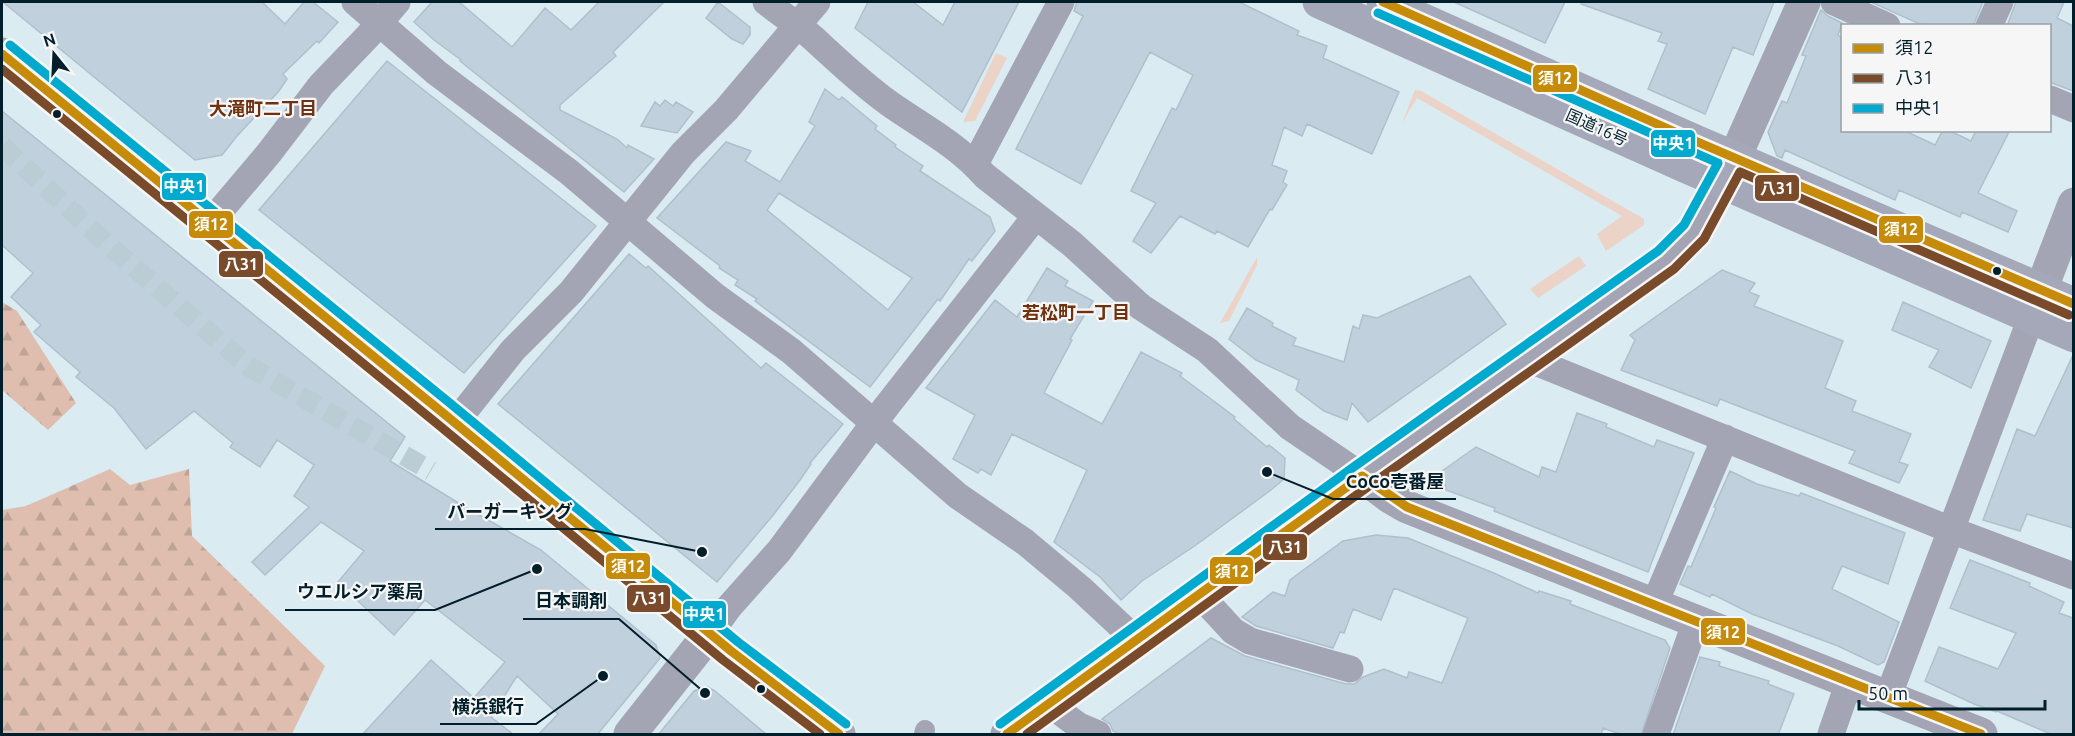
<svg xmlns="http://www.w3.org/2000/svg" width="2075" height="736" viewBox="0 0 2075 736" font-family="Ubuntu,'Noto Sans JP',sans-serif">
  <defs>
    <pattern id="forest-firs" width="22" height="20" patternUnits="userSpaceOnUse" patternTransform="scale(1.5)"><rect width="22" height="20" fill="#dfbeaf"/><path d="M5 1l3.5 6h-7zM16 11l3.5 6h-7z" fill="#bea397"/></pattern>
  </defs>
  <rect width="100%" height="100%" fill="#dbebf2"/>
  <path fill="#ebd3c8" d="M996 53 1007 58 975 121 963 122Z
    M1415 90 1421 91 1644 219V225L1606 251 1597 234 1622 216 1417 98 1402 123Z
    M1579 256 1586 266 1538 298 1530 289Z
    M1257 257V265L1229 321 1220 323Z"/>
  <path fill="url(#forest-firs)" d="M2 302 17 311 76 403 48 430 2 390Z
    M110 469 130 485 189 469 192 536 325 666 292 734H2V510L26 506Z"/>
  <path fill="#c0d1dd" stroke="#afc0cc" stroke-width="1.5" fill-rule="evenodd" d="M3 2H262L285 24 304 2H313L338 22 319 43 317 41 283 74 287 79 279 91 237 136 222 155 195 160Z
    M432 2H459L512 47 545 8 571 30 599 2H664L613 52 616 56 560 105V110L617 139 627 148 628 145 654 159 624 192 460 61 461 60 434 40 414 22Z
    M718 2 750 27V35L743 44 732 39 706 18Z
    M868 2H913L943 25 955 2H1019L962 112 855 28Z
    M1077 2H1239L1299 31 1297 35 1327 46 1323 58 1399 92 1372 154 1307 124 1302 136 1284 127 1272 165 1287 171 1283 182 1287 185 1272 210 1270 209 1248 247 1217 231 1215 234 1180 216 1151 253 1133 241 1156 203 1131 191 1172 108 1176 110 1193 75 1150 52 1081 184 1016 149 1083 16 1074 11Z
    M1454 2H1565L1545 43Z
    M1582 2H1774L1753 55 1733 47 1705 114 1648 89 1667 44 1658 41 1662 33 1581 4Z
    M1871 2H1983L1973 26H1924Z
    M2016 2H2064L2057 18 2073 26V91L2049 82V26H2007Z
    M1821 10 1828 16 1842 23 1838 35 1842 38V130H1903L1935 145 1943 130H1948L1971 141 1976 130H2010L1978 193 2017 211 2008 232 1962 212 1960 217 1899 190 1895 200 1785 150 1782 158 1777 156 1768 132 1782 101 1787 103 1806 56 1802 55Z
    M387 61 596 226 464 373 259 210Z
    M825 89 839 100 842 97 877 126 875 129 896 145 895 147 923 166 920 171 990 217 995 231 972 261 969 259 940 301 938 299 870 387 755 301 757 299 735 285 738 280 719 268 720 266 657 218 726 142 751 151 745 161 780 182 815 126 809 122ZM779 193 912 278 888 310 767 210Z
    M665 100 673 106 676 102 693 112 677 133 641 126 655 102 660 106Z
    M2 111 405 437 390 461 465 507 541 550 656 645 660 658 597 735H538L558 714 517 676 491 717 514 735H362L431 660 474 698 505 662 425 600 394 635 338 582 364 551 321 522 265 575 252 562 309 507 294 496 314 465 277 440 260 467 230 447 233 443 194 411 146 449 114 408 76 377 80 372 34 332 41 325 11 297 33 273 2 245Z
    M629 254 646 268 648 266 761 368 766 363 843 424 810 463 811 464 800 480 774 514 717 582 498 404Z
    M1047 268 1068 281 1065 286 1093 301 1070 339 1072 340 1044 393 1102 424 1141 352 1182 373 1180 376 1235 417 1234 419 1267 447 1269 445 1285 458 1284 479 1271 490 1196 545 1142 581 1121 600 1100 577 1054 542 1087 470 1012 434 991 475 981 469 978 473 953 459 975 415 926 388 995 300 1017 317Z
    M1722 270 1755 283 1749 292 1759 296 1754 306 1843 341 1825 388 1856 401 1852 411 1911 434 1899 462 1908 465 1899 483 1849 463 1855 451 1720 399 1717 406 1621 370 1635 340 1630 335Z
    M1470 276 1506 324 1368 422 1352 403 1347 420 1324 411 1296 390 1299 380 1256 360 1229 339 1247 308 1273 323 1272 326 1296 338 1293 345 1344 362 1353 326 1359 329 1363 315 1377 318Z
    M1903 302 1991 341 1971 388 1929 367 1939 350 1892 330Z
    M2073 355V528L2027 514 2020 531 1983 520 2017 429 2035 436Z
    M1577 413 1607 424 1606 427 1654 447 1657 440 1694 453 1648 572 1494 511 1495 508 1446 490 1442 471 1476 447 1539 477 1542 467 1556 472Z
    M1730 471 1757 484 1799 496 1801 493 1905 533 1888 584 1842 566 1832 589 1899 622 1884 662 1878 665 1838 646 1752 614 1712 594 1710 597 1680 584 1688 566 1691 567 1716 508 1714 507Z
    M1376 535 1408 538 1496 574 1538 593 1539 591 1571 601 1570 604 1665 640 1670 648 1641 735H1623L1603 728 1601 735H1122L1113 731 1110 724 1102 719 1211 638 1245 656 1346 684H1354L1363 677 1384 669 1407 678 1409 672 1442 683 1468 618 1394 588 1381 620 1353 609 1344 633 1340 632 1333 648 1256 626 1242 617 1273 592 1285 596 1290 580 1343 541Z
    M1970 560 2030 583 2029 586 2064 602 2059 613 2073 618V735H2053L1997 711 1996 712 1974 704 1925 681 1939 647 1998 669 2016 633 1950 608Z
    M1700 657 1720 662 1719 666 1769 681 1768 684 1794 694 1778 735H1673Z
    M708 687 715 691 767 735H658L694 691Z"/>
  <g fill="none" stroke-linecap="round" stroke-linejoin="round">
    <path stroke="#baccd4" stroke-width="20" stroke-dasharray="20 10" stroke-linecap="butt" d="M2 146 106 243 248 366 431 471"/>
    <path stroke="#a3a5b4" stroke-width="20" d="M924 734 925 730"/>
    <path stroke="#a3a5b4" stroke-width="27" d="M355 2 437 73 569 172 715 296 791 351 958 496 1025 542 1080 588 1136 640
      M766 2C781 14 798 25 813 38 838 61 862 84 890 104 923 127 958 145 985 176L1072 244 1141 307 1207 350 1290 427 1362 476
      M1834 2 1887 26
      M1989 26 2000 2
      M2050 99 2074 109
      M975 164 1061 2
      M209 224 269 153 321 85 368 36 397 2
      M1528 359 1951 530 2074 576
      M455 423 513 350 571 292 683 153 726 110 817 2
      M1199 594 1233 631 1250 641 1350 669
      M1654 605 1725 438
      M710 633 729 607 779 551 886 407 1036 216
      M1888 697 2031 318
      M1048 703 1079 726 1098 734
      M1656 734 1696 621
      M1831 734 1849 682"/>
    <path stroke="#a3a5b4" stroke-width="33" d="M2031 316 2074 204
      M1362 476 1390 497 1407 507 1981 734
      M630 734 710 633
      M1007 734 1362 476 1679 249 1694 232 1735 157 1804 2"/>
    <path stroke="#a3a7b7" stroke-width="33" d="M2 54 443 413 731 651 839 734"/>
    <path stroke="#a4a8b9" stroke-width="33" d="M1319 2 1682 165 2074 336
      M1383 2 1693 140 2074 304"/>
    <g stroke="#f6f6f6" stroke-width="14">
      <path id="bus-1" d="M1383 2 1693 140 2074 304
        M2 54 443 413 731 651 839 734
        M1007 734 1362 476 1407 507 1981 734"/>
    </g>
    <g stroke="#f6f6f6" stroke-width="14">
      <path id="bus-2" d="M2 69 435 422 723 660 820 734
        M1027 734 1369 486 1674 269 1704 239 1740 172 2069 315"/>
    </g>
    <g stroke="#f6f6f6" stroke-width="14">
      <path id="bus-3" d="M10 45 451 404 738 642 846 724
        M1000 724 1355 466 1658 251 1684 225 1718 163 1378 13"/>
    </g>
    <use href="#bus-1" stroke="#c68b09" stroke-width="9"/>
    <use href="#bus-2" stroke="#7a4b2a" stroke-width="9"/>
    <use href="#bus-3" stroke="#00a9ce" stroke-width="9"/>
  </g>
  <g fill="#001f2b" stroke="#f6f6f6" stroke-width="2">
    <circle cx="57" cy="114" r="5"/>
    <circle cx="1997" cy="271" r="5"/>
    <circle cx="761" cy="689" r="5"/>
  </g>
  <g text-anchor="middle" stroke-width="4.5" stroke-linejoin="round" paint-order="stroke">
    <g font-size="16" fill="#001f2b" stroke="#f6f6f6">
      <text transform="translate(1597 127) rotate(24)" y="6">国道16号</text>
    </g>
    <g font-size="18" font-weight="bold" fill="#70310e" stroke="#f6f6f6">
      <text x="263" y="115">大滝町二丁目</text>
      <text x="1076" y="319">若松町一丁目</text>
    </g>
  </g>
  <path fill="none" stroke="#001f2b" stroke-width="2" d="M1267 472L1333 499H1456M702 552L585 529H435M537 569L435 610H285M705 693L619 619H523M603 676L536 724H440"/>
  <g fill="#001f2b" stroke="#f6f6f6" stroke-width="2">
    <circle cx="1267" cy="472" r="6"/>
    <circle cx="702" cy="552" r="6"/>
    <circle cx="537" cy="569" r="6"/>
    <circle cx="705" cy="693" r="6"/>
    <circle cx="603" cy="676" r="6"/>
  </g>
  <g font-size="18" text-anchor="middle" font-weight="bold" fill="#001f2b" stroke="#f6f6f6" stroke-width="4.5" stroke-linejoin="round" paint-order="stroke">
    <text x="1395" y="488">CoCo壱番屋</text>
    <text x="510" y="518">バーガーキング</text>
    <text x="360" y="598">ウエルシア薬局</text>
    <text x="571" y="607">日本調剤</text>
    <text x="488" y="713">横浜銀行</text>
  </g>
  <g stroke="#f6f6f6" stroke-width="2">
    <rect x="1532" y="64" width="46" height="29" rx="6" fill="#c68b09"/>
    <rect x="1650" y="129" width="46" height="29" rx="6" fill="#00a9ce"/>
    <rect x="161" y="172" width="46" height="29" rx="6" fill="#00a9ce"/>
    <rect x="1754" y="174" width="46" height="28" rx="6" fill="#7a4b2a"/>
    <rect x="188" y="210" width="46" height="29" rx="6" fill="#c68b09"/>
    <rect x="1878" y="215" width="46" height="29" rx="6" fill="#c68b09"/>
    <rect x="218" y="250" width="46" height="28" rx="6" fill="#7a4b2a"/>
    <rect x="1262" y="533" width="46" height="28" rx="6" fill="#7a4b2a"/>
    <rect x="605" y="552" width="46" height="28" rx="6" fill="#c68b09"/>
    <rect x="1209" y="556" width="45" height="29" rx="6" fill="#c68b09"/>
    <rect x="626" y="584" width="45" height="29" rx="6" fill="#7a4b2a"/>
    <rect x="682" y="600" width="45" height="29" rx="6" fill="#00a9ce"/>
    <rect x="1700" y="617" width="46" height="29" rx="6" fill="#c68b09"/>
  </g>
  <g font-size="16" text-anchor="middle" font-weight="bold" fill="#fff">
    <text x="1555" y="84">須12</text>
    <text x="1673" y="149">中央1</text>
    <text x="184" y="192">中央1</text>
    <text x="1777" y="194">八31</text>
    <text x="211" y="230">須12</text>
    <text x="1901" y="235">須12</text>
    <text x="241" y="270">八31</text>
    <text x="1285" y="553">八31</text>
    <text x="628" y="572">須12</text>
    <text x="1232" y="577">須12</text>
    <text x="649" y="604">八31</text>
    <text x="704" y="620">中央1</text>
    <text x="1723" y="638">須12</text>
  </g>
  <rect width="2075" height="736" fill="none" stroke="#001f2b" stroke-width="6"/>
  <rect x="1841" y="24" width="210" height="108" fill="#f6f6f6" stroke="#94a0a5" stroke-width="1.5"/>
  <rect x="1853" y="44" width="30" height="9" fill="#c68b09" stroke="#94a0a5" stroke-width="1.5"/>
  <text x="1895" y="54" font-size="18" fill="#001f2b">須12</text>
  <rect x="1853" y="74" width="30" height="9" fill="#7a4b2a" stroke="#94a0a5" stroke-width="1.5"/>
  <text x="1895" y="84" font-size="18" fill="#001f2b">八31</text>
  <rect x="1853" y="104" width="30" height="9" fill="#00a9ce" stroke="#94a0a5" stroke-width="1.5"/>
  <text x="1895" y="114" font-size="18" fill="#001f2b">中央1</text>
  <g transform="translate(54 54) rotate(342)" stroke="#f6f6f6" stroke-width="4.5" paint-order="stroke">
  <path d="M0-4.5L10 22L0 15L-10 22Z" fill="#001f2b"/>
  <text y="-9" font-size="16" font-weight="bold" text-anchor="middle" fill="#001f2b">N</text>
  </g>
  <path d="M1859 700v9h186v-9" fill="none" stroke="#001f2b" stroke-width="3"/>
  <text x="1868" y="700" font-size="18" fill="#001f2b" stroke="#f6f6f6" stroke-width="4.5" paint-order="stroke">50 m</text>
</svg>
